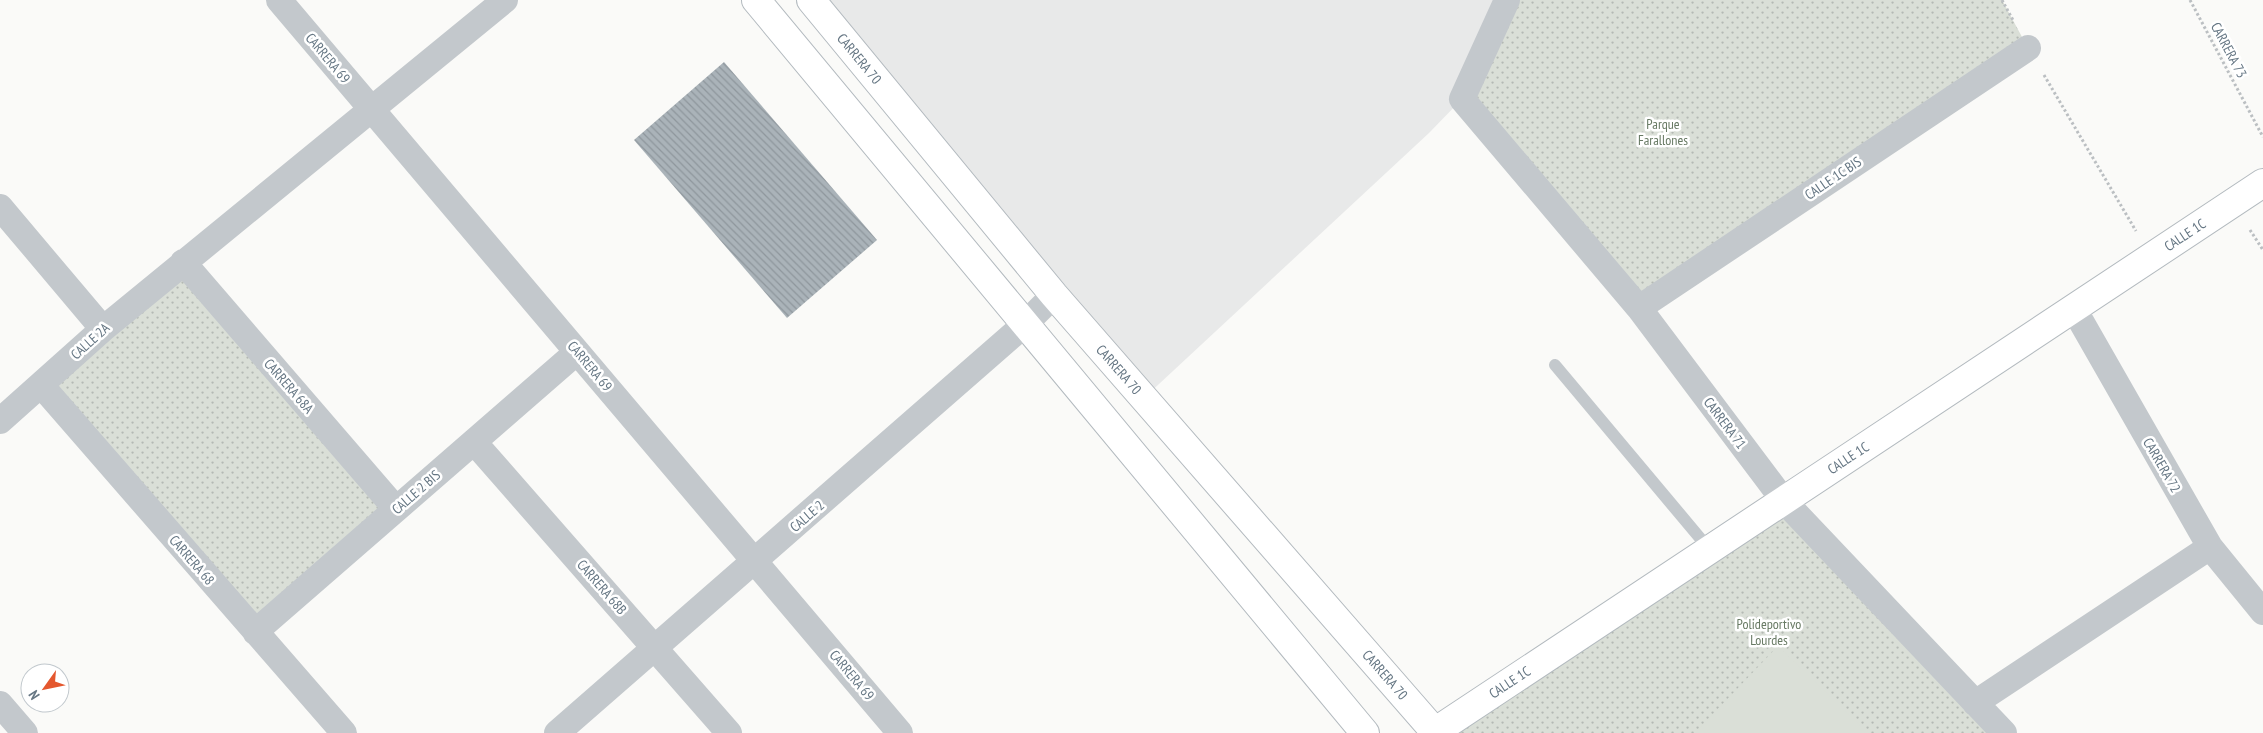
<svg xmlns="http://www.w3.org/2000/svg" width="2263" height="733" viewBox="0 0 2263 733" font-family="'PT Sans Narrow',sans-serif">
  <defs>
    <pattern id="park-dots" width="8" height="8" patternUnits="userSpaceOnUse" patternTransform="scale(1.25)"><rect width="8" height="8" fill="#dadfd7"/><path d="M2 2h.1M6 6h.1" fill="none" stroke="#b4b9b4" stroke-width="1.8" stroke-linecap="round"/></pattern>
    <pattern id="building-back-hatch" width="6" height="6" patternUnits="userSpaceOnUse" patternTransform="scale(1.25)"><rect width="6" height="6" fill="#aab3b9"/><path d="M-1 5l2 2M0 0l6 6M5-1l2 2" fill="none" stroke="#8e969c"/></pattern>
  </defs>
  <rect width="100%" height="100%" fill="#fafaf8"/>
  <path fill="#e8e9e9" d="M811 0H1507L1462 99 1429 133 1145 397Z"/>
  <path fill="url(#park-dots)" d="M1507 0H2002L2028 48 1639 308 1462 99Z
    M183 262 396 509 255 632 41 385Z
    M1784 501 2004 733H1436Z"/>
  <path fill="#dadfd7" d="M1778 646 1868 733H1695Z"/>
  <path fill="url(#building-back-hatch)" d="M724 62 877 240 787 318 634 140Z"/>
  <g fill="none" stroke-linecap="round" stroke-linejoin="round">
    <g stroke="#b3babf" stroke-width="30">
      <g id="secondary">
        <path d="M756 0 1365 733"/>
        <path id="s1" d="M811 0 1054 295 1436 733"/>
        <path id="s2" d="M1433 733 2263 183"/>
      </g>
    </g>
    <path stroke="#bbbfc2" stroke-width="3" stroke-dasharray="2.5 2.5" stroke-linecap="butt" d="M2002 0 2014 22
      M2190 0 2263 137
      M2044 75 2136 231
      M2250 230 2263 250"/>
    <path stroke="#c3c8cc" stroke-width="12" d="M1555 365 1710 550"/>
    <path stroke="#c3c8cc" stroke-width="26" d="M279 0 900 733
      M1507 0 1462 99 1639 308 1784 501 2004 733
      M0 207 103 329
      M183 262 396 509
      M1639 308 2028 48
      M2074 309 2210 547 2263 612
      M41 385 344 733
      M0 421 103 329 505 0
      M474 442 729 733
      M255 632 577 352
      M1975 703 2210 547
      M0 704 25 733
      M557 733 1024 325 1054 295"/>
    <use href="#secondary" stroke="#fff" stroke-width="28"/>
  </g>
  <g text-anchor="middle" stroke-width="5" stroke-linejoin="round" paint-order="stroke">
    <g font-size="14" fill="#657683" stroke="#fff">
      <text transform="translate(2229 50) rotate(62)" y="5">CARRERA 73</text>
      <text transform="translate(328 58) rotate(50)" y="5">CARRERA 69</text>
      <text dy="5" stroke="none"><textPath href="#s1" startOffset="76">CARRERA 70</textPath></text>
      <text transform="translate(1833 178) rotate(-34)" y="5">CALLE 1C BIS</text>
      <text dy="5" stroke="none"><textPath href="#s2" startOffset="902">CALLE 1C</textPath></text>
      <text transform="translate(90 341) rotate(-42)" y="5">CALLE 2A</text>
      <text transform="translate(590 366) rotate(50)" y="5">CARRERA 69</text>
      <text dy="5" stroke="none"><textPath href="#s1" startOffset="481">CARRERA 70</textPath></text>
      <text transform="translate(289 386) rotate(49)" y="5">CARRERA 68A</text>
      <text transform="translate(1725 423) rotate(53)" y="5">CARRERA 71</text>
      <text dy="5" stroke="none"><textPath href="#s2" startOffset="498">CALLE 1C</textPath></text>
      <text transform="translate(2162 465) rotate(60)" y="5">CARRERA 72</text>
      <text transform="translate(416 492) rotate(-41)" y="5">CALLE 2 BIS</text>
      <text transform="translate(807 516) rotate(-41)" y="5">CALLE 2</text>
      <text transform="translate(192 560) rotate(49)" y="5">CARRERA 68</text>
      <text transform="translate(602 587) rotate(49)" y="5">CARRERA 68B</text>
      <text transform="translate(852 675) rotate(50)" y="5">CARRERA 69</text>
      <text dy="5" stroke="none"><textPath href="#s1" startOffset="886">CARRERA 70</textPath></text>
      <text dy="5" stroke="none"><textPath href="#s2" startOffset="92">CALLE 1C</textPath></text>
    </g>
    <g font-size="14" fill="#687a64" stroke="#fff">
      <text x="1663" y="129">Parque<tspan x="1663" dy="16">Farallones</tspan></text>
      <text x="1769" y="629">Polideportivo<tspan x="1769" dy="16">Lourdes</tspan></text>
    </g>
  </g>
  <g transform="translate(45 688) rotate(237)"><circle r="24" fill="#ffffff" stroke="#c1c8cd"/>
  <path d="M0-4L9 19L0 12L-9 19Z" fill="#e4572e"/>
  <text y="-8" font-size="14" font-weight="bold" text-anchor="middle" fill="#657683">N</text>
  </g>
</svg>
